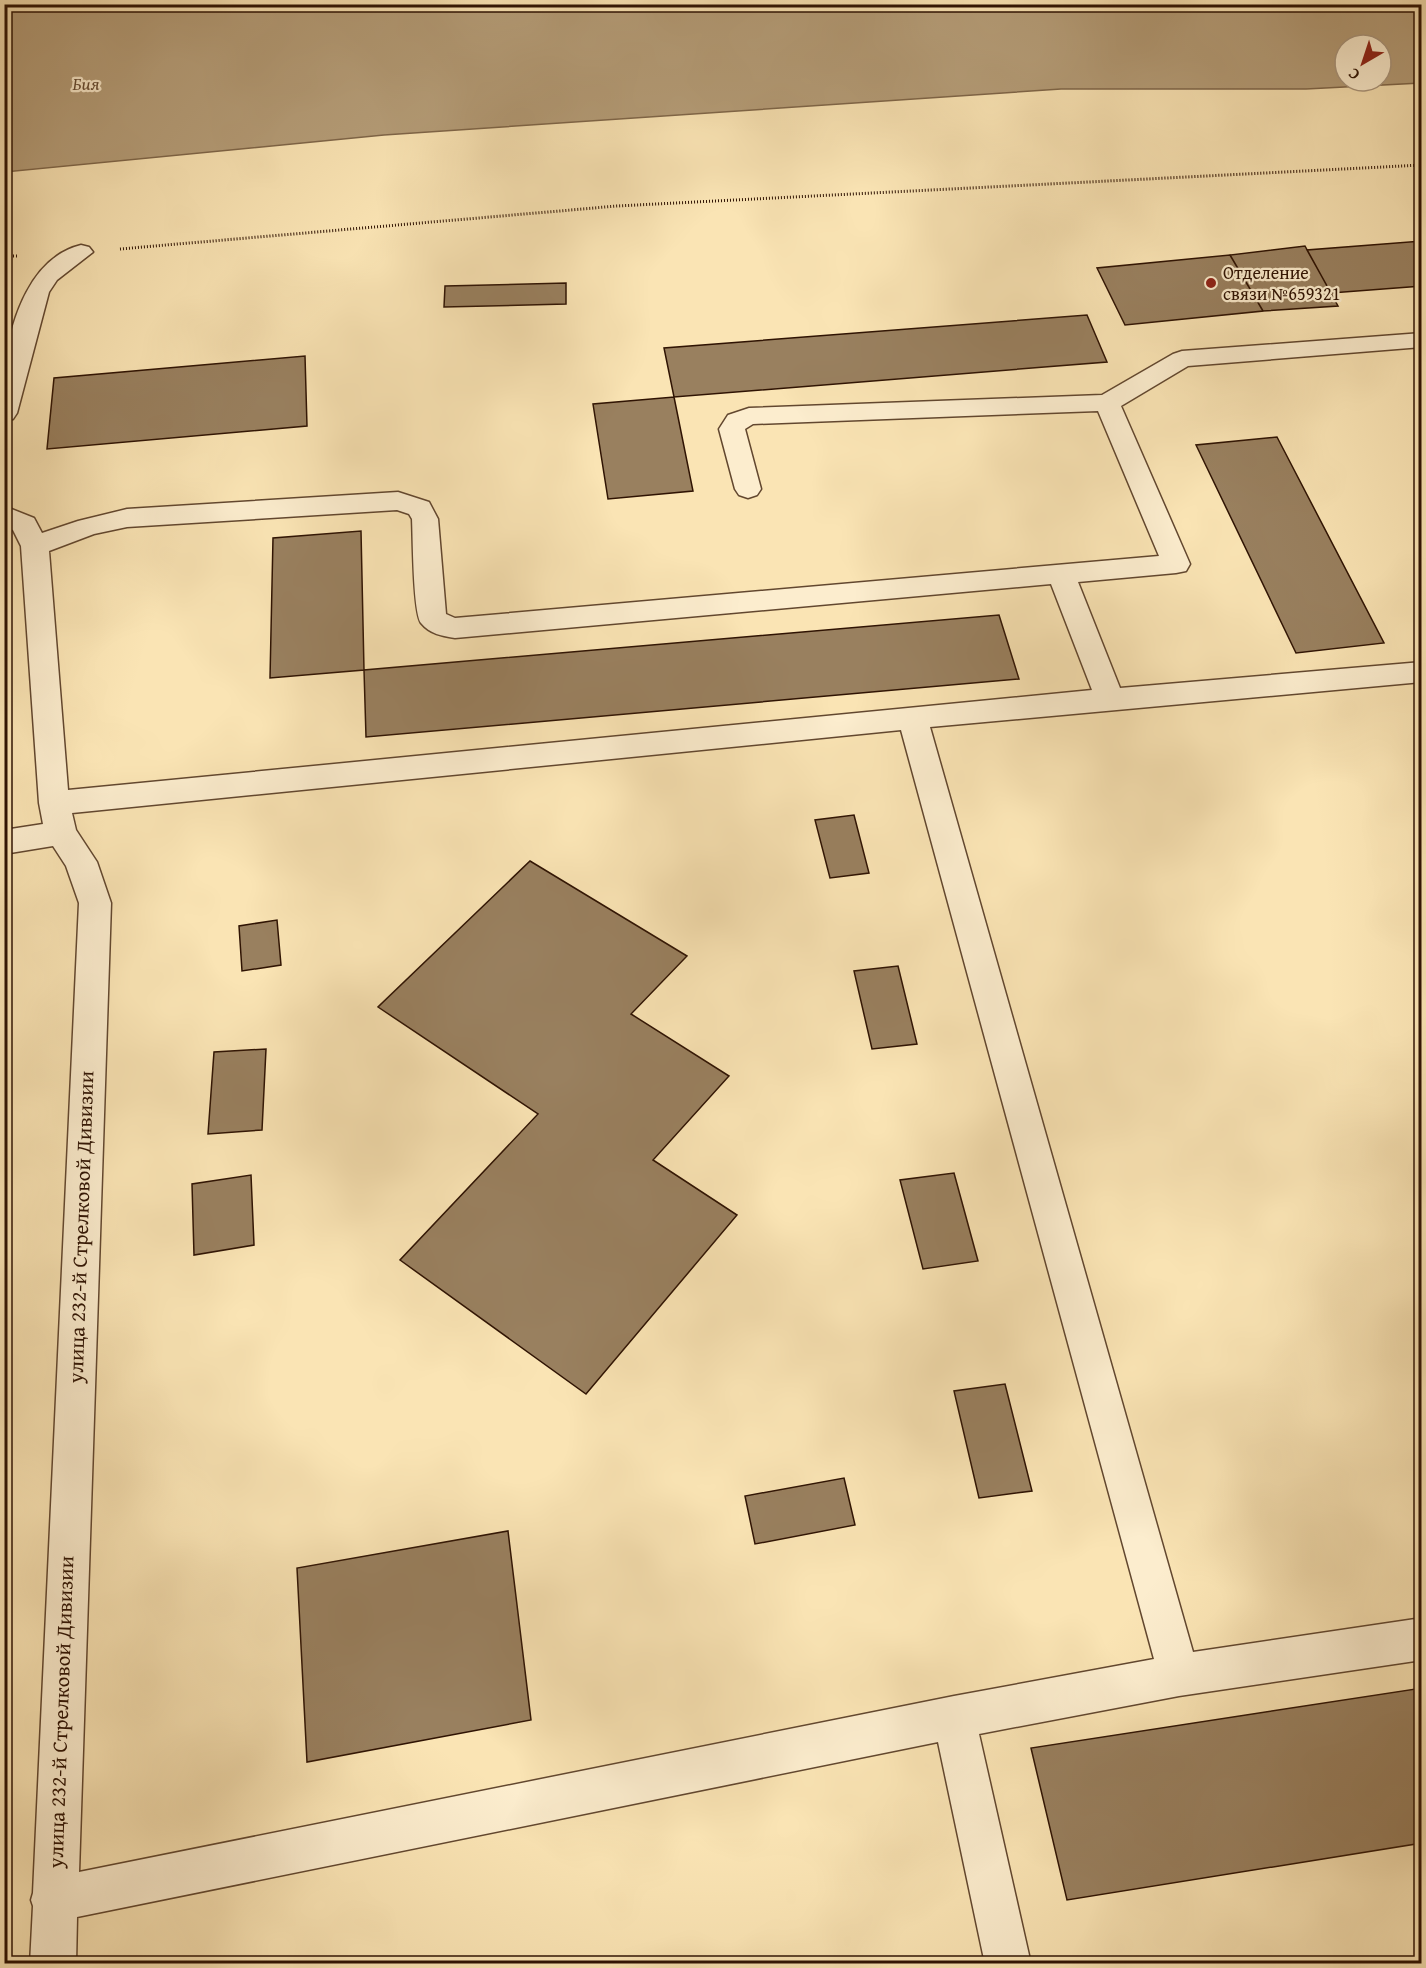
<svg xmlns="http://www.w3.org/2000/svg" width="1426" height="1968" viewBox="0 0 1426 1968" font-family="'Gentium Book Plus',serif">
  <rect width="100%" height="100%" fill="#fae4b4"/>
  <filter id="stains"><feTurbulence type="fractalNoise" baseFrequency=".00333" numOctaves="4"/><feColorMatrix values="0 0 0 0 .2 0 0 0 0 .09 0 0 0 0 .02 0 0 0 .5 -.17"/></filter>
  <radialGradient id="worn" r=".72"><stop offset=".6" stop-color="#630" stop-opacity="0"/><stop offset="1" stop-color="#630" stop-opacity=".3"/></radialGradient>
  <path fill="#b59d78" stroke="#7f6649" stroke-width="1.5" fill-rule="evenodd" d="M5 4 1421 5V83L1306 89H1061L384 135 5 172ZM1345 45H1381V81H1345Z"/>
  <path fill="#99805f" stroke="#2f1303" stroke-width="1.5" d="M1422 241V286L1331 293 1307 250Z
    M1305 246 1338 306 1263 311 1230 255Z
    M1230 255 1263 311 1125 325 1097 268Z
    M566 283V304L444 307 445 286Z
    M1087 315 1107 362 674 397 664 348Z
    M305 356 307 426 47 449 54 378Z
    M674 397 693 491 608 499 593 404Z
    M1277 437 1384 643 1296 653 1196 445Z
    M361 531 364 670 270 678 273 538Z
    M999 615 1019 679 366 737 364 670Z
    M854 815 869 873 830 878 815 820Z
    M530 861 687 956 631 1014 729 1076 653 1160 737 1215 586 1394 400 1260 538 1114 378 1007Z
    M277 920 281 965 242 971 239 926Z
    M898 966 917 1044 872 1049 854 971Z
    M266 1049 262 1130 208 1134 214 1052Z
    M954 1173 978 1261 923 1269 900 1180Z
    M251 1175 254 1245 194 1255 192 1184Z
    M1005 1384 1032 1491 979 1498 954 1391Z
    M844 1478 855 1525 755 1544 745 1496Z
    M508 1531 531 1720 307 1762 297 1568Z
    M1422 1688V1843L1067 1900 1031 1748Z"/>
  <g fill="none" stroke-linecap="round" stroke-linejoin="round">
    <g stroke="#62472f" stroke-width="3">
      <path id="minor" d="M81 245 89 247 93 252 57 280 49 292 17 413 13 419 4 421C4 403 2 382 5 364 11 319 31 257 81 245Z
        M1422 333V347L1188 366 1121 406 1190 564 1186 571 1176 573 1078 582 1120 688 1422 662V682L930 727 1193 1652 1422 1618V1660L1179 1696 979 1734 1031 1964H985L938 1742 77 1917 76 1964H30L33 1906 31 1900 33 1893 79 903 66 866 53 846 4 854V830L43 824 39 803 21 546 13 530 4 526V506L34 518 42 533 78 521 127 509 398 492 429 502 438 519 446 614 455 618 1159 556 1098 411 753 424 745 429 761 489 757 495 748 498 739 495 735 489 719 429 728 415 749 408 1102 395 1173 354 1182 351ZM397 510 409 514 412 519C413 537 413 612 421 623 430 634 442 636 455 638L1051 584 1092 690 68 790 49 551 94 534 127 527ZM901 730 1154 1659 954 1696 79 1872 111 903 97 862 76 830 72 813Z"/>
    </g>
    <path stroke="#2f1303" stroke-width="3" stroke-dasharray="1 2" stroke-linecap="butt" d="M120 249 617 206 1422 165
      M4 256H17"/>
    <use href="#minor" fill="#fcedce" fill-rule="evenodd"/>
  </g>
  <circle fill="#8f2418" stroke="#fcedce" stroke-width="2" cx="1211" cy="283" r="6"/>
  <g text-anchor="middle" stroke-width="4.5" stroke-linejoin="round" paint-order="stroke">
    <g font-size="18" font-style="italic" fill="#654a32" stroke="#fcedce">
      <text x="86" y="90">Бия</text>
    </g>
    <g font-size="18" fill="#2f1303" stroke="#fcedce" text-anchor="start">
      <text x="1223" y="279">Отделение<tspan x="1223" dy="21">связи №659321</tspan></text>
    </g>
    <g font-size="21" fill="#2f1303" stroke="#fcedce">
      <text transform="translate(81 1227) rotate(-88)" y="7">улица 232-й Стрелковой Дивизии</text>
      <text transform="translate(61 1712) rotate(-88)" y="7">улица 232-й Стрелковой Дивизии</text>
    </g>
  </g>
  <rect width="1426" height="1968" fill="none" stroke="#fae4b4" stroke-width="24"/>
  <rect x="6" y="6" width="1414" height="1956" fill="none" stroke="#2f1303" stroke-width="3"/>
  <rect x="12" y="12" width="1402" height="1944" fill="none" stroke="#2f1303" stroke-width="1.5"/>
  <g transform="translate(1363 63) rotate(219)"><circle r="28" fill="#fcedce" stroke="#aa967d" stroke-width="1.5"/>
  <path d="M0-4.5L10 22L0 15L-10 22Z" fill="#8f2418"/>
  <text y="-9" font-size="16" font-weight="bold" text-anchor="middle" fill="#2f1303">С</text>
  </g>
  <rect width="100%" height="100%" filter="url(#stains)"/>
  <rect width="100%" height="100%" fill="url(#worn)"/>
</svg>
